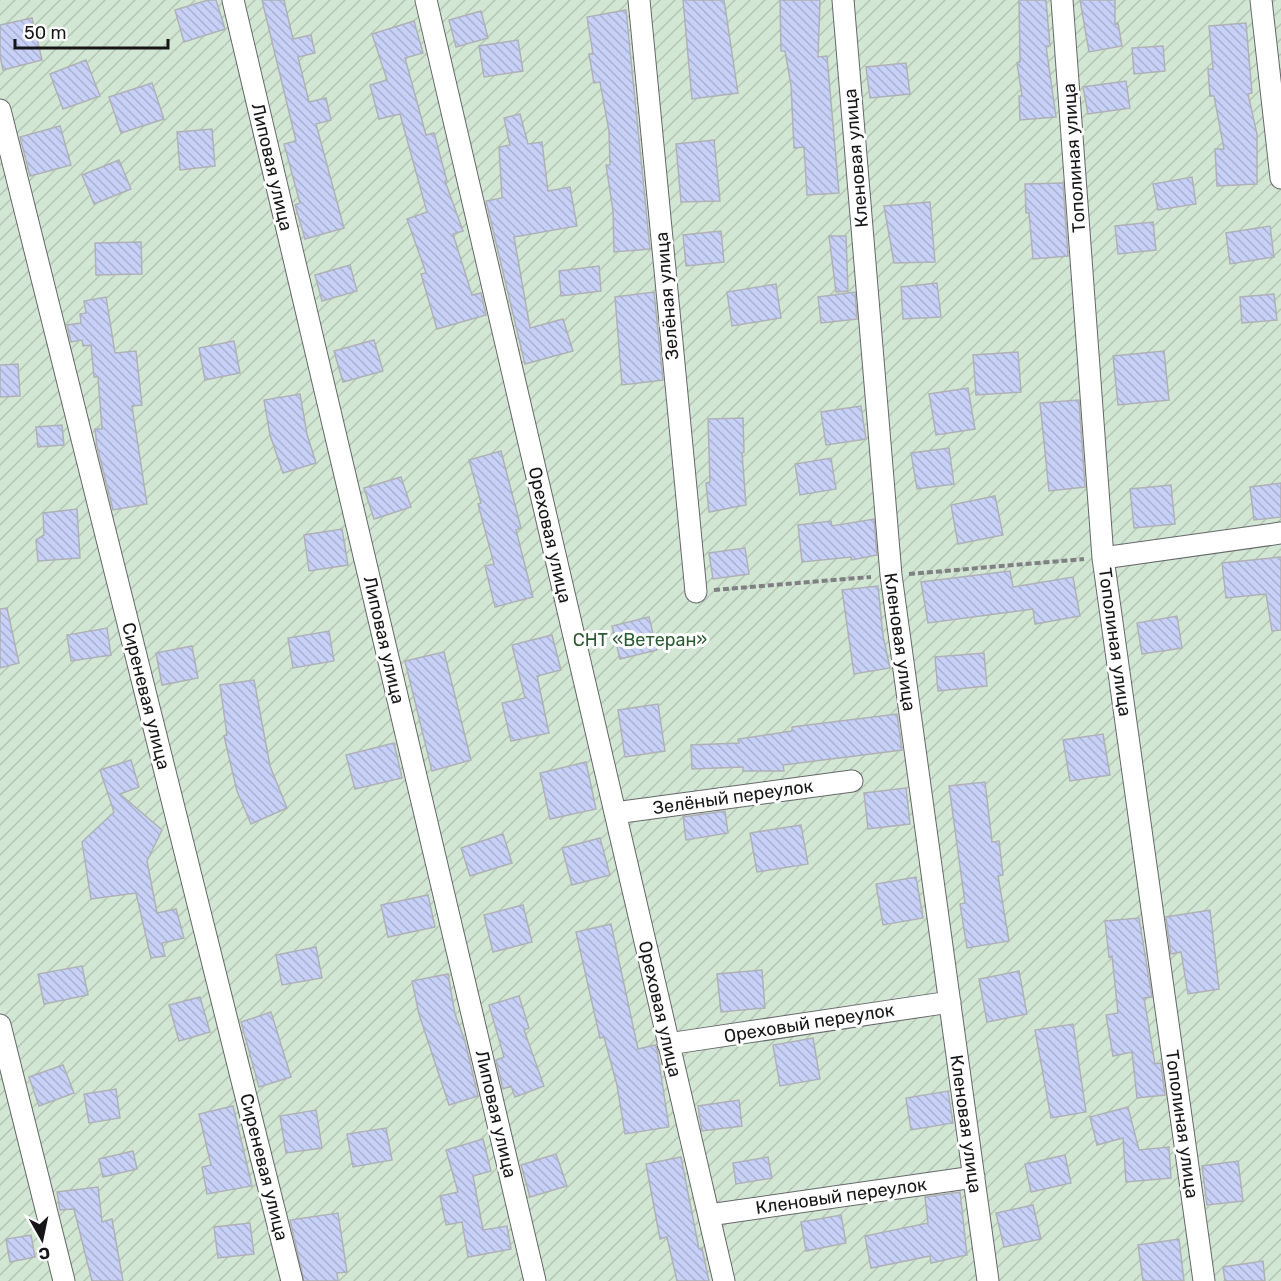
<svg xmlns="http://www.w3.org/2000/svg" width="1281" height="1281" viewBox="0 0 1281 1281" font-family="Rubik,sans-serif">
  <defs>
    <pattern id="garden-furrows" width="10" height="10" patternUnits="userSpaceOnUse" patternTransform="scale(1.5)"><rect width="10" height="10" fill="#d2e7d3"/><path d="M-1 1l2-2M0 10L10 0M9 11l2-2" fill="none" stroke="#b4c5b4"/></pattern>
    <pattern id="building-back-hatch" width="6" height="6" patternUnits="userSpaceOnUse" patternTransform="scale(1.5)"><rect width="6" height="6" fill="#c7d0f6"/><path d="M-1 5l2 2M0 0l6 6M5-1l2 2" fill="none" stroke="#aab2d2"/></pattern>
  </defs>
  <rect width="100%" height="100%" fill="#eeeff4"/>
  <path fill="url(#garden-furrows)" d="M0 0H1281V1281H0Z"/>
  <path fill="url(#building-back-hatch)" stroke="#b0b1b6" stroke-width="1.5" d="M208 0H216L225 29 184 42 175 10Z
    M262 0H284L293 39 311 35 315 53 298 57 309 102 326 98 331 120 316 124 344 228 305 239 295 205 300 203 284 144 296 141Z
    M683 0H724L738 93 692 99Z
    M780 0H820L818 57 827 56 839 193 807 195 804 147 794 148 791 85 785 51H781Z
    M1019 0H1046L1050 46H1046L1056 117 1020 120 1019 96H1022L1017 63 1020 62Z
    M1080 0H1115V24L1118 23 1122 46 1089 52Z
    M626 10 650 249 614 252 613 211 606 165H610L609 131 600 82 594 83 589 54H593L587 17Z
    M481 11 488 38 456 47 449 20Z
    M32 18 42 60 3 70 0 56V25Z
    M414 21 423 53 405 58 426 135 434 133 447 181H445L463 231 453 234 472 295 481 293 486 315 437 329 421 274 426 273 407 219 427 212 400 114 379 119 370 85 387 80 372 34Z
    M1246 23 1252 93 1248 94 1257 134V184L1217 186 1215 149H1224L1214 96H1210L1208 69H1213L1209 26Z
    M518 40 523 71 484 77 479 46Z
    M1163 46 1165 71 1134 74 1132 48Z
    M86 60 100 96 63 109 50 74Z
    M906 63 910 94 870 98 866 67Z
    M1126 81 1130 108 1088 114 1083 87Z
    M152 83 164 119 121 133 109 97Z
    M520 114 528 144 542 142 548 191 570 187 577 226 514 237 530 328 563 319 573 351 525 364 486 201 502 198 499 147 510 145 504 118Z
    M60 126 71 165 30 176 20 137Z
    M212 129 215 166 180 170 177 132Z
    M714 140 720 201 681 202 676 144Z
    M119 160 131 189 94 204 82 175Z
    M1192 177 1196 204 1158 210 1153 184Z
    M1063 183 1068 256 1033 259 1029 213H1026L1025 184Z
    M930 202 935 262 894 263 884 206Z
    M1153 222 1156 250 1118 254 1115 226Z
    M1270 226 1274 257 1230 264 1226 233Z
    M721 231 724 262 686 266 683 235Z
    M829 236H846L848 291 836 292Z
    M141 242 142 274 96 275 95 243Z
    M350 265 357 291 322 301 315 275Z
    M599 266 601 291 561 296 559 271Z
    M937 283 941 317 903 319 901 287Z
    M776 284 781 318 732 326 727 292Z
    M654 292 663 380 622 385 615 297Z
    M855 292 857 319 821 323 818 297Z
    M1274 294 1277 320 1242 323 1240 297Z
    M106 297 115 353 136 351 142 405 132 406 147 504 113 510 97 446 95 429H102L98 377H94L91 345 83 346 82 340 71 342 67 325 81 323 80 314 86 313 84 301Z
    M374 340 383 371 343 382 334 351Z
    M234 341 240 373 205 380 199 348Z
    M1164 351 1169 400 1118 405 1113 356Z
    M1018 352 1021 392 976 395 973 355Z
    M18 364 20 396 0 397V365Z
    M968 388 975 429 936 435 929 394Z
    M300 394 307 434 316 463 283 473 270 435 264 400Z
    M1079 400 1085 487 1049 491 1040 403Z
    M861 406 866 439 826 445 821 412Z
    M743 418 744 452 742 453 746 505 709 512 706 483 710 482 708 419Z
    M62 425 64 445 38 447 36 427Z
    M949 448 954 484 917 489 911 453Z
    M501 451 521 528 516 530 533 597 495 607 485 566 494 564 478 504 481 503 469 460Z
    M831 458 836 489 800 495 795 464Z
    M401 477 411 507 374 519 364 488Z
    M1281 483V517L1254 520 1250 487Z
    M1171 485 1175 524 1134 528 1130 489Z
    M995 496 1003 535 958 544 951 505Z
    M77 509 80 558 38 561 36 540 44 535 43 513Z
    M874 519 877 555 852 560 851 557 802 562 798 525 831 521 832 526Z
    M342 529 348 565 309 571 304 535Z
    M745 548 749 574 713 579 709 553Z
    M1281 557V630L1272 631 1266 594 1226 598 1222 563Z
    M1010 571 1013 587 1073 577 1080 616 1035 624 1033 609 928 623 921 582Z
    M878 586 883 636 890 668 854 674 842 590Z
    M7 608 19 663 0 668V609Z
    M1177 616 1182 648 1142 654 1137 623Z
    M649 617 657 650 620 659 612 626Z
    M107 628 111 655 71 661 67 635Z
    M329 631 334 661 293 668 288 638Z
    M552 635 561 670 537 676 549 733 511 741 502 703 525 698 512 645Z
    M192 646 198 678 162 685 156 653Z
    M444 652 471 760 432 771 405 661Z
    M984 653 987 686 938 691 935 657Z
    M254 680 270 766 287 808 251 824 237 791 224 736 227 735 220 685Z
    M658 704 665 751 625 757 618 710Z
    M897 714 902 750 783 765 784 771H743V767L692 769 691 745 739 743 738 739 792 731V727Z
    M1103 734 1110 775 1070 781 1063 740Z
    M394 743 402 778 355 789 346 755Z
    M131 760 139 787 120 794 162 830 147 861 157 913 176 909 184 938 162 943 165 956 151 958 136 893 91 899 82 842 114 812 100 770Z
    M586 762 596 809 550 819 540 773Z
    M985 782 992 842 999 841 1003 875 998 876 1009 941 967 948 960 904 965 903 949 786Z
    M906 788 910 824 868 829 864 793Z
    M725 811 728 833 686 840 683 817Z
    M801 825 808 864 757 872 750 833Z
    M503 834 512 863 470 876 461 848Z
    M600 838 610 875 572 885 562 848Z
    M916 877 923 918 883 925 876 884Z
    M428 895 435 927 388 937 381 905Z
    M523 905 532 942 493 952 484 915Z
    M1210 910 1219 989 1188 994 1181 952 1171 954 1166 917Z
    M1139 918 1152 997 1144 998 1155 1064 1161 1063 1165 1095 1137 1098 1132 1052 1113 1056 1106 1015 1118 1013 1112 956 1109 957 1105 921Z
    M611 924 638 1049 655 1045 657 1050 669 1127 625 1134 617 1085 604 1037 600 1038 576 932Z
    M316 947 322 978 282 985 276 955Z
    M82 966 88 995 44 1004 38 974Z
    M762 970 765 1008 721 1012 717 974Z
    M1019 971 1027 1014 987 1022 979 979Z
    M448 974 455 1014 465 1041 478 1096 449 1105 419 1014 412 981Z
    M519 996 529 1028 524 1030 544 1086 515 1097 511 1086 503 1089 496 1060 504 1057 489 1005Z
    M200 997 210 1032 179 1041 169 1005Z
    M271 1012 291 1077 259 1087 241 1022Z
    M1073 1024 1086 1112 1051 1118 1035 1030Z
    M813 1038 820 1079 780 1086 773 1045Z
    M63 1065 74 1093 39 1106 29 1077Z
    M116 1089 120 1118 89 1123 84 1094Z
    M948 1091 953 1123 911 1130 906 1098Z
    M739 1100 742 1126 702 1131 698 1106Z
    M233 1106 252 1186 207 1194 202 1167 211 1165 199 1114Z
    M1128 1107 1139 1150 1169 1147 1171 1178 1126 1182 1123 1138 1097 1145 1090 1117Z
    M316 1110 322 1148 286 1153 280 1116Z
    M386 1128 392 1160 353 1167 347 1134Z
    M483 1139 491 1171 473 1176 483 1230 507 1226 511 1249 468 1257 462 1222 446 1225 440 1196 458 1192 446 1150Z
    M133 1151 137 1169 103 1177 99 1159Z
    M556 1154 567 1186 530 1197 521 1165Z
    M1065 1155 1071 1183 1031 1192 1025 1164Z
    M681 1157 699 1249 702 1248 709 1281H677L667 1237 660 1239 646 1164Z
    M768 1157 772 1178 736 1184 733 1163Z
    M1238 1161 1243 1201 1207 1205 1202 1166Z
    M98 1187 102 1222 112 1219 123 1281H92L74 1209 60 1210 57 1192Z
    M960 1192 967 1255 931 1263 930 1256 871 1268 865 1236 928 1223 925 1197Z
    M1033 1205 1041 1239 1004 1247 996 1213Z
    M338 1213 347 1272 337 1273 338 1281H304L290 1220Z
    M841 1215 846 1243 806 1251 801 1222Z
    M250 1223 254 1254 218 1258 214 1227Z
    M31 1235 35 1257 10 1262 6 1239Z
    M1179 1239 1184 1281H1143L1138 1245Z
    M1263 1261 1265 1281H1225L1223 1267Z"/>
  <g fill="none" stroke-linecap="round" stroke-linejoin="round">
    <g stroke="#66676b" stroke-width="23">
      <path id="street" d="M233 0 535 1281
        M426 0 724 1281
        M639 0 696 592
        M843 0 891 575 988 1281
        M1062 0 1103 558 1204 1281
        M1261 0 1281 178
        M0 110 292 1281
        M1103 558 1281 533
        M615 813 852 781
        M0 1025 64 1281
        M668 1044 950 1002
        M709 1215 974 1177"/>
    </g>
    <path stroke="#808084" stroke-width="4" stroke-dasharray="6 3" stroke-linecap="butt" d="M909 574 1084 559
      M714 590 871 577"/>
    <use href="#street" stroke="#fff" stroke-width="21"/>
  </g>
  <g text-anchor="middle" stroke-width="6" stroke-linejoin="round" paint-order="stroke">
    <g font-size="18" fill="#161618" stroke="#fff">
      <text transform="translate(856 158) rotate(-95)" y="6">Кленовая улица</text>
      <text transform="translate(1074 158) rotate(-94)" y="6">Тополиная улица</text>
      <text transform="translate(272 167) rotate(77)" y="6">Липовая улица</text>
      <text transform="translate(667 296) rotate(-95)" y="6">Зелёная улица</text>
      <text transform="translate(550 535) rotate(77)" y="6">Ореховая улица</text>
      <text transform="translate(384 640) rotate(77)" y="6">Липовая улица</text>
      <text transform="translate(900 642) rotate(82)" y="6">Кленовая улица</text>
      <text transform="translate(1115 642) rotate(82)" y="6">Тополиная улица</text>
      <text transform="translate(146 696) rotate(76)" y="6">Сиреневая улица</text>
      <text transform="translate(733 797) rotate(-8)" y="6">Зелёный переулок</text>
      <text transform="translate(660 1009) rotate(77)" y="6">Ореховая улица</text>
      <text transform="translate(809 1023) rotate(-9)" y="6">Ореховый переулок</text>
      <text transform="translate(496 1114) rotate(77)" y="6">Липовая улица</text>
      <text transform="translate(966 1124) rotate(82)" y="6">Кленовая улица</text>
      <text transform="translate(1182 1124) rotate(82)" y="6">Тополиная улица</text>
      <text transform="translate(264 1167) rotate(76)" y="6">Сиреневая улица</text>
      <text transform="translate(841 1196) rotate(-8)" y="6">Кленовый переулок</text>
    </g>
    <g font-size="18" fill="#2b5b32" stroke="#fff">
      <text x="640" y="646">СНТ «Ветеран»</text>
    </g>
  </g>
  <g transform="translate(42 1239) rotate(171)" stroke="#ffffff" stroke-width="4.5" paint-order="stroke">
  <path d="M0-4.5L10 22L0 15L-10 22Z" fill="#161618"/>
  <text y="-9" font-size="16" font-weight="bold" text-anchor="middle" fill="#161618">С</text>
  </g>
  <path d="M15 39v9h153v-9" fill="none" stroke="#161618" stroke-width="3"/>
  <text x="24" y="39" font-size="18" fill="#161618" stroke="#ffffff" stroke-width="4.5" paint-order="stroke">50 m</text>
</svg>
